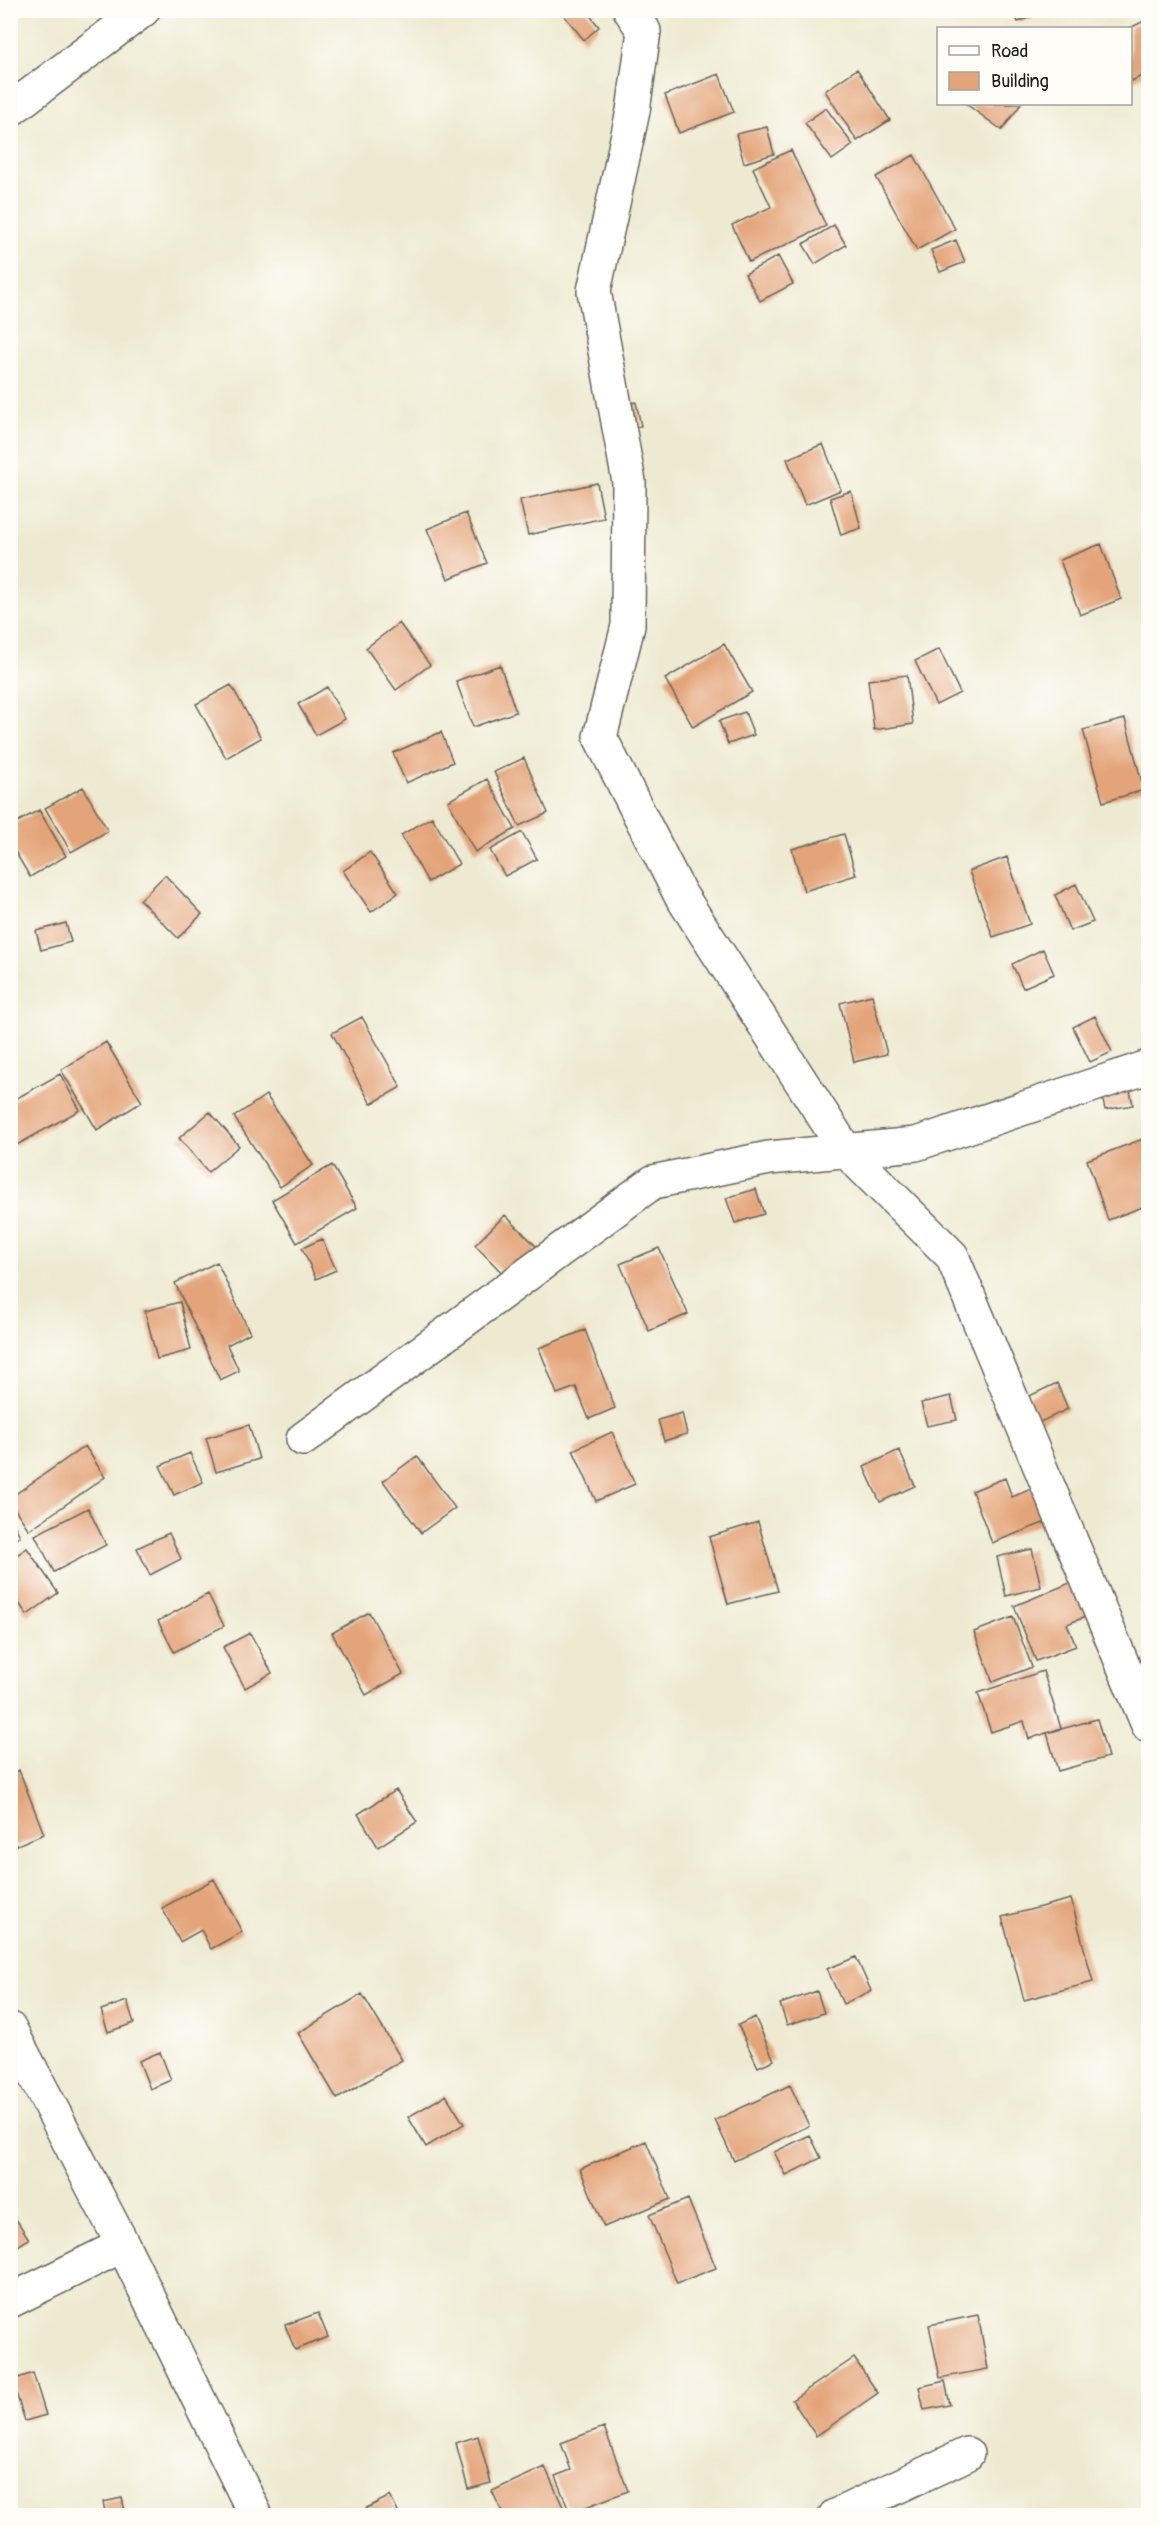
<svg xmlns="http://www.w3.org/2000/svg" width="1159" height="2526" viewBox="0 0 1159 2526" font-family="Pangolin,sans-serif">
  <rect width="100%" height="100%" fill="#fdfcf7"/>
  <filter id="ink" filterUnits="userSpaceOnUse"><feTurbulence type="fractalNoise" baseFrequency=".0167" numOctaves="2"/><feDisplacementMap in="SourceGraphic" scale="12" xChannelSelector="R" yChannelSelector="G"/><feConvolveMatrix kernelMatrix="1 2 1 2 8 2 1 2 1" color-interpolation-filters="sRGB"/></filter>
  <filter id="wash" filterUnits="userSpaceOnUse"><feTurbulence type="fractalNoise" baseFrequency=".008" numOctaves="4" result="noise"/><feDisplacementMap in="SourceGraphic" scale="24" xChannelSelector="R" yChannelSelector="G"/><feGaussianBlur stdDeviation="1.35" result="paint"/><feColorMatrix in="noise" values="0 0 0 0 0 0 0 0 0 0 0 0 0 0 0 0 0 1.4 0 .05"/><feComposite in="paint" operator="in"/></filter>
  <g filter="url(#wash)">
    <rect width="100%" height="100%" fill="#eeead1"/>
    <g id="blocks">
      <path fill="#e4a479" d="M566 10H586L599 27 584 40 562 13Z
        M1013 10H1046V11L1018 22Z
        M1148 19V73L1132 81 1130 77V28Z
        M857 69 890 120 857 141 825 91Z
        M719 74 734 112 679 133 665 95Z
        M966 104H1021L1002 130Z
        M826 108 853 145 832 160 805 123Z
        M767 127 774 154 744 163 736 134Z
        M791 150 826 226 749 262 732 225 771 207 753 168Z
        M914 155 955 229 917 250 876 177Z
        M834 225 846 245 815 264 803 244Z
        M956 240 965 262 940 272 931 250Z
        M778 256 793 284 760 301 745 274Z
        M636 402 641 426 610 432 605 409Z
        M823 444 841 490 805 505 787 459Z
        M597 483 604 518 528 535 520 500Z
        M851 491 861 528 841 535 830 498Z
        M466 513 487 563 448 579 427 529Z
        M1101 544 1121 599 1080 615 1060 560Z
        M399 623 430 665 396 690 366 648Z
        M724 644 752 692 693 727 665 679Z
        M939 649 960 693 936 705 915 661Z
        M500 665 516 712 473 727 456 681Z
        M907 675 913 724 874 730 868 680Z
        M231 685 261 738 226 758 196 704Z
        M327 687 345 719 316 735 298 704Z
        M745 712 754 735 728 744 719 721Z
        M1125 719 1144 790 1103 802 1083 730Z
        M441 732 453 762 406 783 393 753Z
        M524 758 548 813 519 826 494 772Z
        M487 779 515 829 475 852 448 801Z
        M83 787 108 831 71 852 45 808Z
        M39 810 66 856 30 877 10 843V826Z
        M432 817 459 864 428 882 401 835Z
        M522 832 537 859 505 876 490 850Z
        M844 834 856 875 804 891 792 849Z
        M370 852 398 893 371 912 343 871Z
        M1007 857 1030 924 993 937 969 871Z
        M165 875 202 914 178 938 140 900Z
        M1076 884 1093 922 1070 931 1055 895Z
        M66 923 71 942 41 950 36 931Z
        M1043 949 1054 974 1023 988 1012 964Z
        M872 995 887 1054 854 1062 840 1003Z
        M1095 1016 1112 1052 1090 1062 1073 1027Z
        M362 1017 401 1087 371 1104 332 1033Z
        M106 1042 142 1102 97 1130 61 1070Z
        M60 1074 80 1110 15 1146 10 1138V1102Z
        M1127 1076 1133 1105 1105 1110 1099 1082Z
        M266 1095 313 1165 280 1187 234 1117Z
        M210 1112 239 1146 208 1172 179 1138Z
        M1148 1137V1205L1108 1220 1087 1160Z
        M332 1165 357 1208 297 1243 272 1200Z
        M756 1189 764 1214 735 1223 726 1198Z
        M505 1215 539 1249 508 1279 475 1245Z
        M322 1239 336 1270 316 1279 302 1248Z
        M659 1248 688 1314 649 1331 620 1264Z
        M217 1262 250 1333 227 1345 239 1371 220 1380 175 1283Z
        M180 1302 191 1350 157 1359 145 1311Z
        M585 1330 615 1408 589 1419 576 1387 557 1394 539 1348Z
        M1057 1383 1068 1409 1034 1425 1023 1399Z
        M951 1396 957 1420 927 1426 921 1403Z
        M682 1413 687 1434 664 1441 658 1420Z
        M249 1425 259 1459 216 1472 206 1438Z
        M612 1432 635 1484 596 1501 573 1450Z
        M85 1446 105 1477 29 1530 10 1502V1498Z
        M899 1450 915 1486 880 1502 864 1467Z
        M190 1453 203 1482 174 1495 160 1466Z
        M417 1456 455 1508 421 1533 383 1481Z
        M1005 1478 1012 1497 1051 1481 1064 1515 992 1543 972 1491Z
        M88 1508 106 1545 54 1572 35 1535Z
        M10 1516 20 1536 10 1541Z
        M758 1522 778 1591 728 1604 709 1537Z
        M169 1533 181 1559 150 1575 137 1548Z
        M27 1548 58 1593 27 1615 10 1590V1560Z
        M1032 1549 1041 1587 1006 1596 997 1557Z
        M1075 1581 1088 1616 1067 1624 1076 1646 1036 1661 1014 1606Z
        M208 1594 224 1626 174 1652 158 1621Z
        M369 1612 403 1674 366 1695 332 1633Z
        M1013 1617 1032 1667 993 1682 974 1632Z
        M250 1633 272 1673 245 1688 223 1647Z
        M1043 1671 1061 1728 1029 1739 1024 1721 991 1732 978 1693Z
        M1097 1719 1108 1757 1058 1771 1047 1733Z
        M19 1770 44 1834 10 1848V1774Z
        M396 1790 417 1822 378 1847 358 1814Z
        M214 1879 242 1932 211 1949 201 1930 180 1942 162 1908Z
        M1071 1899 1093 1982 1024 2000 1002 1917Z
        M856 1957 871 1991 843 2004 827 1969Z
        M817 1991 824 2013 787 2025 780 2004Z
        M362 1994 402 2060 337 2099 298 2033Z
        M127 2001 134 2023 108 2032 101 2010Z
        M755 2017 774 2060 758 2067 738 2025Z
        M160 2052 171 2080 150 2089 139 2061Z
        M790 2085 809 2126 734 2161 715 2120Z
        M446 2095 464 2124 426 2147 408 2117Z
        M810 2135 821 2158 786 2175 774 2152Z
        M646 2141 670 2199 604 2227 580 2169Z
        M688 2199 716 2268 677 2283 649 2215Z
        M10 2210 29 2239 10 2251Z
        M318 2313 328 2337 295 2350 285 2325Z
        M978 2315 988 2369 940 2378 929 2325Z
        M854 2358 878 2393 816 2436 792 2400Z
        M33 2373 46 2415 25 2421 12 2380Z
        M945 2381 950 2405 924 2410 919 2387Z
        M604 2427 628 2491 570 2513 555 2476 571 2470 561 2443Z
        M478 2436 491 2483 468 2489 456 2443Z
        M545 2467 567 2516H504L492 2491Z
        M390 2496 400 2516H351Z
        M122 2498 126 2516H106L103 2502Z"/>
    </g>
  </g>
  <g filter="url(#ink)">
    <use href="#blocks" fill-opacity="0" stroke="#66645b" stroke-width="1.5"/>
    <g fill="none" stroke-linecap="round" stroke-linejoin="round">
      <g stroke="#66645b" stroke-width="36">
        <path id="minor" d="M630 10 644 31 633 111 594 291 629 482 628 626 600 737 680 894 846 1151 952 1256 1148 1725
          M303 1439 653 1182 769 1158 916 1144 1148 1067
          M10 2029 123 2245 256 2516
          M10 2301 123 2245
          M835 2516 967 2454"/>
      </g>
      <g stroke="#66645b" stroke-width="36">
        <path id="major" d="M10 110 143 10"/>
      </g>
      <use href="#minor" stroke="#fff" stroke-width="33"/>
      <use href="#major" stroke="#fff" stroke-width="33"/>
    </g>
  </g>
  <rect width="1159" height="2526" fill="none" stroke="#fdfcf7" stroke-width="36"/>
  <rect x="937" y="27" width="195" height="78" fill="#fdfcf7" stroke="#a3a29f" stroke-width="1.5"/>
  <rect x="949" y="46" width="30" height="9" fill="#ffffff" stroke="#a3a29f" stroke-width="1.5"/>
  <text x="991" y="57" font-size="18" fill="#1c1c1c">Road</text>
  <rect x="949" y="72" width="30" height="18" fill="#e4a479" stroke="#a3a29f" stroke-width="1.5"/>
  <text x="991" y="87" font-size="18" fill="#1c1c1c">Building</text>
</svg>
